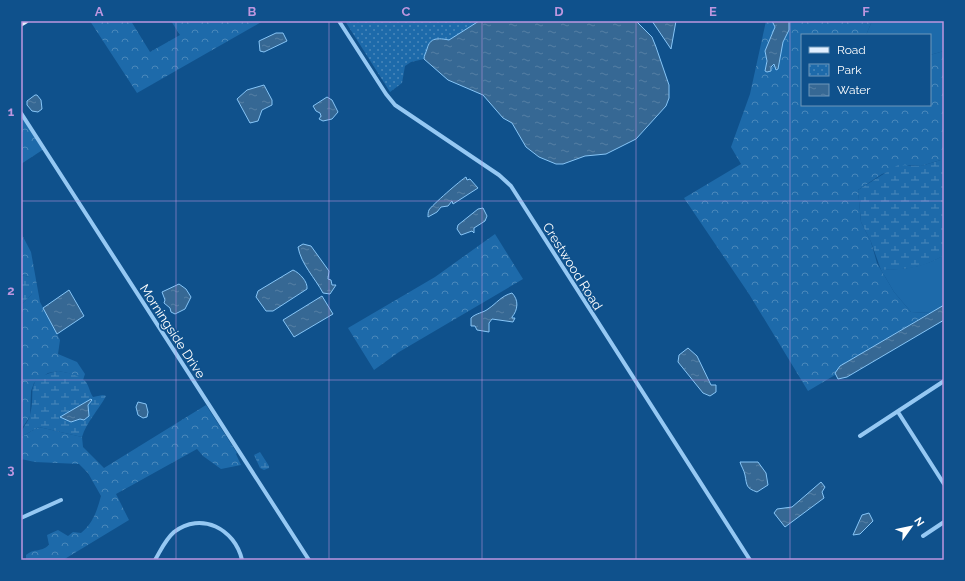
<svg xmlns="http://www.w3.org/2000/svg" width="965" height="581" viewBox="0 0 965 581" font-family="Raleway,sans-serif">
  <defs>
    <pattern id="forest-crowns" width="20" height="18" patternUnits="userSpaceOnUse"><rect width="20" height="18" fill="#1d6aaa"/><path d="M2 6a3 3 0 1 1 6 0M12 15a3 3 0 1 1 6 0" fill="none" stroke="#4a88bb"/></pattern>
    <pattern id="wetland-marsh" width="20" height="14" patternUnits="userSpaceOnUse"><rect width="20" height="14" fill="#1d6aaa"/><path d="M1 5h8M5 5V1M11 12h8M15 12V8" fill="none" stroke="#4a88bb"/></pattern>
    <pattern id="park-dots" width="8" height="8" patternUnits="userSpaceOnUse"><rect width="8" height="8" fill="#1d6aaa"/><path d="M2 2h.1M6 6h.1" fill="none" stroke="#4a88bb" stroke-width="1.8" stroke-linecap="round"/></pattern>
    <pattern id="water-ripples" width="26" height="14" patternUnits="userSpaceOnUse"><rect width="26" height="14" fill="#366894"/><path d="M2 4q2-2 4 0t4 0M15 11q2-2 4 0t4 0" fill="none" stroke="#547fa4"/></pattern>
  </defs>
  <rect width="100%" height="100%" fill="#0f518c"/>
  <path fill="#1d6aaa" d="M872 21H944V51L930 55V35H866Z
    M944 255V305L931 313 911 312 894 292 881 270C906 269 922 268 944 255Z"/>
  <path fill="url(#forest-crowns)" d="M90 21H131L150 52 180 35 171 21H263L137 93Z
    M766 21H772L775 27C774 31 772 33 771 36 766 45 765 63 767 72H770L774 64 778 69 783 42 789 30V21H872L866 35H802V105H930V55L944 51V159L921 166 909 165 882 174 858 190 861 222 871 242 877 263 894 292 911 312 929 313 840 366 835 375 808 391 749 294 684 198 741 164 731 147 750 94Z
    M21 114 44 149 21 164Z
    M21 233 31 252 40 302 60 340 58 354 77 362 85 374 83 380 68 373 58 371 48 373 34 383 31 391 30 416 21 430V305L32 294V288L29 277 21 275Z
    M495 234 523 279 399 352 374 370 348 328 435 277Z
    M206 405 237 453 236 454 241 465 221 469 203 456 197 449 116 494 129 520 63 560H26V555C34 548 40 553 49 545L47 535 58 530 68 536 73 532 81 533C93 523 97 511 101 496L88 473 79 464 35 462 21 459V437L39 427 82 437 83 447 104 468Z"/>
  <path fill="url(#wetland-marsh)" fill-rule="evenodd" d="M944 159V255C922 269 906 269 881 270L871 242 861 222 858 190 898 165 921 166Z
    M21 275 29 277 33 281 32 294 21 305Z
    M58 371C66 372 79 375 86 382 89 386 90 393 93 397L103 395 106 396C99 409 86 423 82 437L39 427 21 437C21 427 28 424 30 415 37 391 22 379 58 371ZM88 404 89 414C73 423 78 423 61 417L79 406Z
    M260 452 269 466V468L264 470 260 468 254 455Z"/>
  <path fill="url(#park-dots)" d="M345 21H479L449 40 438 38 428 45 424 59 411 62 405 66 402 83 390 92Z"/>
  <path fill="url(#water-ripples)" stroke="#86c5f7" d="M479 21H636L652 37 656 47 669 85V98L666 106 636 139 606 154 585 156 563 164H556L539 157 526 147 512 123 503 118 483 95 448 80 424 59C424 55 426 53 427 49 430 37 438 38 449 40Z
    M652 21H676L671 49Z
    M772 21H789V30L783 42 778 69 776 70 774 64 771 67V71L767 72 765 71 767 61 765 51 775 27Z
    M276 33H283L287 41 264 52 260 51 259 41Z
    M264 85 272 100V105L262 110 258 121 250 123 237 99 247 90Z
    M35 95H37L41 100 42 109 38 112 32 111 27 105V101Z
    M327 97 332 100 338 112 332 119 323 121 319 119 321 116 320 113 316 111 313 106Z
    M466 177 467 180 470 179 478 188 453 204 452 201 448 206 441 207 437 212 428 217C428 215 428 212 429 210 431 206 462 179 466 177Z
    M483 208 487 216 485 221 474 228V233L472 231 461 235 457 229 458 225 478 209Z
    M303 244 311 246 329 271 328 279 331 280 332 285H336L330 294 323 293C315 278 301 264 298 247Z
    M293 270C300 273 308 282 307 289L273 311H266L256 297 258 291Z
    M179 284 186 289 191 297 185 309 175 314 171 312 170 308 164 303 165 300 162 292Z
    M69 290 84 316 57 334 43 308Z
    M512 293C519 300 518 310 512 317V318H515L513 322 492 319 489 323V332L477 330 475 326H471V318C476 313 483 313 488 309 497 303 501 296 512 293Z
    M322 296 333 314 294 337 283 320Z
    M944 305V320L847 377 838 379 835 373 840 366Z
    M688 348 697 356 711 385H716V392L710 396 703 393 678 362 679 355Z
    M91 399 92 400 88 405 89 416 84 420 80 419 71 422 60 417Z
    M138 402 146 404 148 412 147 417 143 418 138 415 136 407Z
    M740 462H758L766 473 768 485 757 492C746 488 747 486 745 475 744 470 741 466 740 462Z
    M821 482 825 487 822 492 824 498 785 527 774 513 777 509 792 507Z
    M869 513 873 521 860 534 853 535 862 515Z"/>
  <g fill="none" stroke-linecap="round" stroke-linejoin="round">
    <path stroke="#95c8f3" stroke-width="4" d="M339 21 386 94 395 105 499 175 511 186 750 560
      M21 113 309 560
      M898 412 944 484
      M860 436 944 381
      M21 518 61 500
      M923 536 944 522
      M155 560C161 550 165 540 174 532 201 511 235 529 242 560"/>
    <path stroke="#e1efff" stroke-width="5" d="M21 24 26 21"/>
  </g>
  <path fill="none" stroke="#bd96df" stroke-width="1" stroke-opacity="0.55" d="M176 21V560M329 21V560M482 21V560M636 21V560M790 21V560M21 201H944M21 380H944"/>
  <g text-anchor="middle" stroke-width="3.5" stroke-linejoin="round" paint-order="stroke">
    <g font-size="13" fill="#fff" stroke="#0f518c">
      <text transform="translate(573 266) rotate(58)" y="5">Crestwood Road</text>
      <text transform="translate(173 331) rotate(57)" y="5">Morningside Drive</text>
    </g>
  </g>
  <rect width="965" height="581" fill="none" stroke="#0f518c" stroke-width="44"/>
  <rect x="801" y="34" width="130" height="72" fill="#0f518c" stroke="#6f97ba"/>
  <rect x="809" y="47" width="20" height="6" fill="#e1efff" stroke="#6f97ba"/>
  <text x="837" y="54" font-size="12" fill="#ffffff">Road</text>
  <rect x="809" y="64" width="20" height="12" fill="url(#park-dots)" stroke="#6f97ba"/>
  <text x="837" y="74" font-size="12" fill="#ffffff">Park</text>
  <rect x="809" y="84" width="20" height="12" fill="url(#water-ripples)" stroke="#6f97ba"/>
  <text x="837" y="94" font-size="12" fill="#ffffff">Water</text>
  <g transform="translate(911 527) rotate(57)" stroke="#0f518c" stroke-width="3" paint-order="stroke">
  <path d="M0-3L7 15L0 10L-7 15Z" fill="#ffffff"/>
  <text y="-6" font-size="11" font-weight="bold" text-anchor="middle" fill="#ffffff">N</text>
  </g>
  <rect x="22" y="22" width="921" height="537" fill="none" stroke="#bd96df" stroke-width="1.5"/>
  <g font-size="13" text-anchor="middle" font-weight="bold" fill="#bd96df">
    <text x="99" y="16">A</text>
    <text x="252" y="16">B</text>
    <text x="406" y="16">C</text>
    <text x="559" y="16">D</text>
    <text x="713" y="16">E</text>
    <text x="866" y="16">F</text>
    <text x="11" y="116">1</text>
    <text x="11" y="295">2</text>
    <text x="11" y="474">3</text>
  </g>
</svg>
